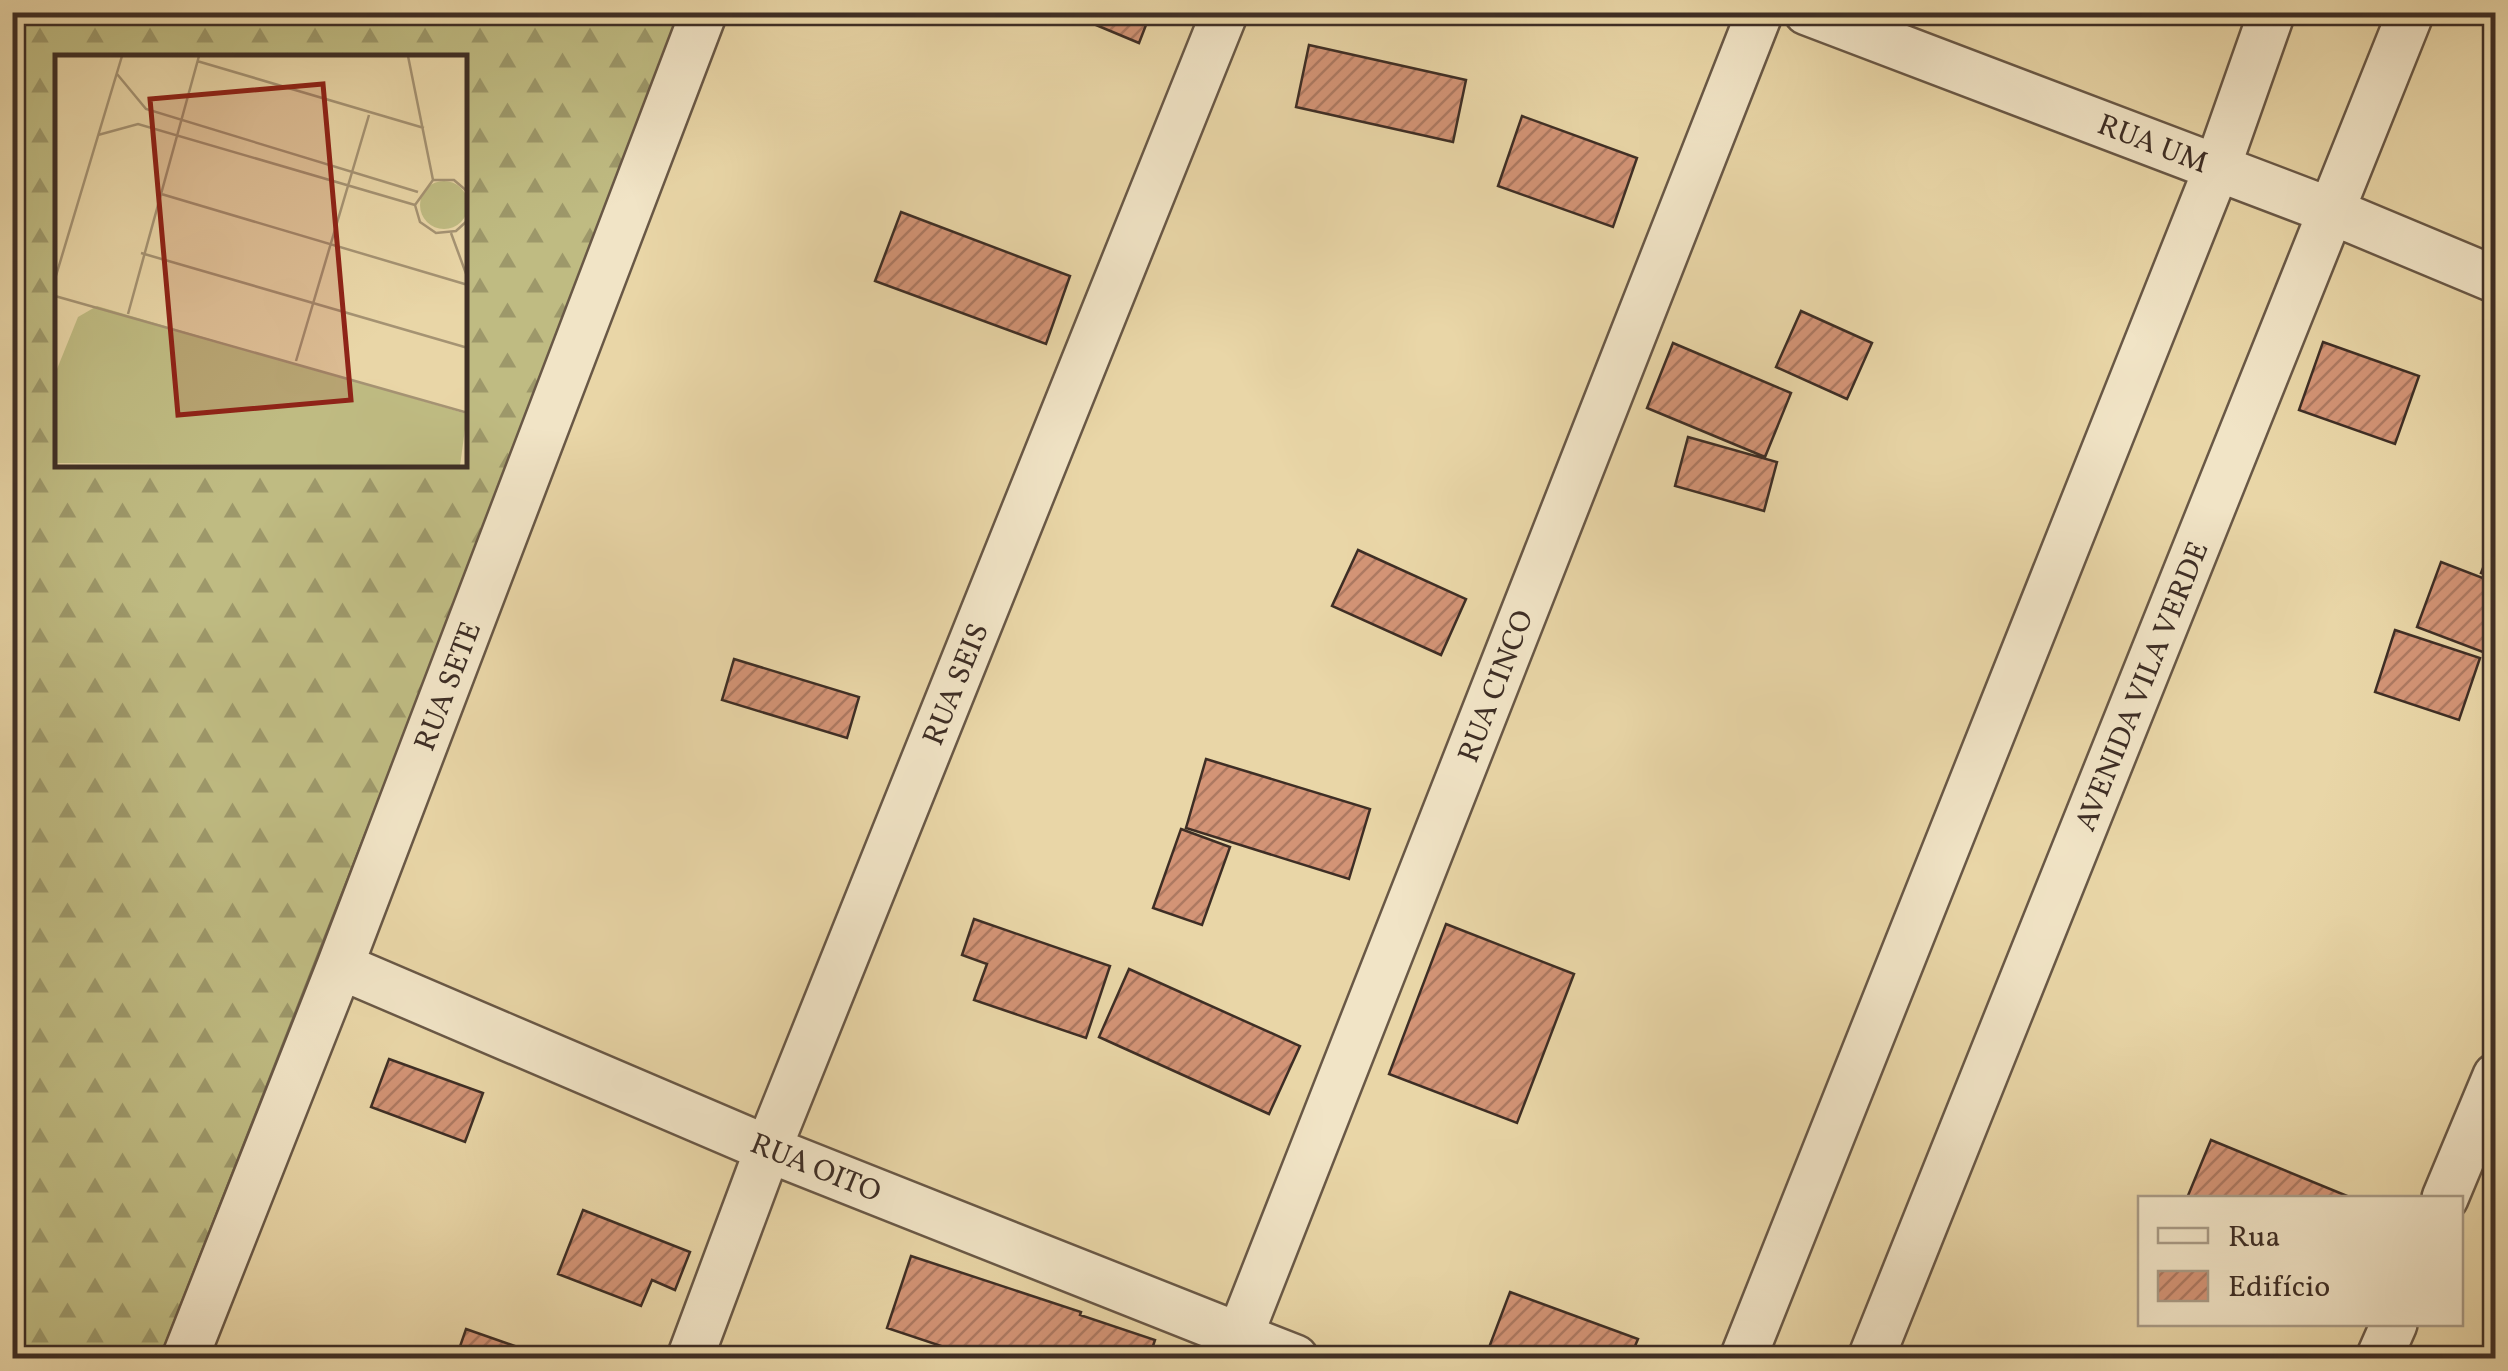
<svg xmlns="http://www.w3.org/2000/svg" width="2508" height="1371" viewBox="0 0 2508 1371" font-family="Vollkorn,serif">
  <defs>
    <pattern id="forest-firs" width="22" height="20" patternUnits="userSpaceOnUse" patternTransform="scale(2.5)"><rect width="22" height="20" fill="#bfbb82"/><path d="M5 1l3.5 6h-7zM16 11l3.5 6h-7z" fill="#9d986a"/></pattern>
    <pattern id="building-hatch" width="6" height="6" patternUnits="userSpaceOnUse" patternTransform="scale(2.5)"><rect width="6" height="6" fill="#d39476"/><path d="M-1 1l2-2M0 6l6-6M5 7l2-2" fill="none" stroke="#ad7961"/></pattern>
  </defs>
  <rect width="100%" height="100%" fill="#e9d6a7"/>
  <filter id="stains"><feTurbulence type="fractalNoise" baseFrequency=".002" numOctaves="4"/><feColorMatrix values="0 0 0 0 .2 0 0 0 0 .09 0 0 0 0 .02 0 0 0 .5 -.17"/></filter>
  <radialGradient id="worn" r=".72"><stop offset=".6" stop-color="#630" stop-opacity="0"/><stop offset="1" stop-color="#630" stop-opacity=".3"/></radialGradient>
  <path fill="url(#forest-firs)" stroke="#7e7454" stroke-width="2.5" fill-rule="evenodd" d="M12 13H687L160 1358H13ZM58 58H465V465H58Z"/>
  <path fill="url(#building-hatch)" stroke="#3e2e25" stroke-width="2.5" d="M1065 12H1151L1139 43Z
    M1309 45 1466 80 1453 142 1296 107Z
    M1522 116 1637 158 1613 227 1498 186Z
    M901 212 1070 276 1046 344 875 281Z
    M1801 311 1872 343 1847 399 1776 367Z
    M2323 342 2419 376 2395 444 2299 410Z
    M1673 343 1791 393 1765 457 1647 408Z
    M1688 437 1777 462 1764 511 1675 486Z
    M2496 535V578L2481 573Z
    M1358 550 1466 599 1441 655 1332 606Z
    M2441 562 2496 583V657L2417 627Z
    M2395 630 2480 658 2459 720 2375 692Z
    M734 659 859 697 847 738 722 700Z
    M1206 759 1370 809 1349 879 1186 828Z
    M1181 829 1230 847 1202 925 1153 908Z
    M974 919 1110 966 1086 1038 974 1000 987 964 962 955Z
    M1446 924 1574 974 1517 1123 1389 1074Z
    M1129 969 1300 1046 1269 1114 1099 1037Z
    M389 1059 483 1093 465 1142 371 1107Z
    M2211 1140 2352 1198H2187Z
    M583 1210 690 1252 675 1290 652 1280 641 1306 558 1274Z
    M911 1256 1081 1312 1080 1315 1155 1340 1149 1358H977L887 1328Z
    M1510 1292 1638 1339 1630 1358H1485Z
    M466 1329 549 1358H456Z"/>
  <g fill="none" stroke-linecap="round" stroke-linejoin="round">
    <g stroke="#695846" stroke-width="50">
      <path id="minor" d="M1807 12 2331 211 2496 280
        M340 966 768 1149 1295 1358
        M2445 1198 2496 1076
        M185 1358 340 966 704 12
        M690 1358 768 1149 1225 12
        M1231 1358 1760 12
        M1743 1358 2217 168 2272 12
        M1871 1358 2411 12
        M2379 1358 2394 1324"/>
    </g>
    <use href="#minor" stroke="#f1e4c6" stroke-width="45"/>
  </g>
  <g text-anchor="middle" stroke-width="8" stroke-linejoin="round" paint-order="stroke">
    <g font-size="30" fill="#3e2e25" stroke="#f1e4c6">
      <text transform="translate(2153 143) rotate(21)" y="10">RUA UM</text>
      <text transform="translate(955 684) rotate(-68)" y="10">RUA SEIS</text>
      <text transform="translate(447 686) rotate(-69)" y="10">RUA SETE</text>
      <text transform="translate(1495 686) rotate(-69)" y="10">RUA CINCO</text>
      <text transform="translate(2141 686) rotate(-68)" y="10">AVENIDA VILA VERDE</text>
      <text transform="translate(816 1167) rotate(22)" y="10">RUA OITO</text>
    </g>
  </g>
  <g transform="translate(55 55)">
    <rect width="412" height="412" fill="#e9d6a7"/>
    <path d="M365 150a24 24 0 1 1 48 0a24 24 0 1 1-48 0Z" fill="#bfbb82"/>
    <path d="M42 251 412 359 405 411 0 408V319L23 262Z" fill="#bfbb82"/>
    <path fill="none" stroke="#a59373" stroke-width="2.5" d="M353 1 378 125M142 6 369 73M62 19 91 54 363 137M43 80 83 69 360 150M413 137 399 125H378L360 150 365 167 381 178 401 176 413 165M103 138 413 230M396 178 413 224M86 198 413 293M0 224 67 1M0 241 413 358M73 259 144 1M241 306 314 60"/>
    <path fill="#8f2418" fill-opacity="0.15" stroke="#8f2418" stroke-width="5" d="M268 29 296 345 123 360 95 44Z"/>
    <rect width="412" height="412" fill="none" stroke="#3e2e25" stroke-width="5"/>
  </g>
  <rect width="2508" height="1371" fill="none" stroke="#e9d6a7" stroke-width="50"/>
  <rect x="15" y="15" width="2478" height="1341" fill="none" stroke="#3e2e25" stroke-width="5"/>
  <rect x="25" y="25" width="2458" height="1321" fill="none" stroke="#3e2e25" stroke-width="2.5"/>
  <rect x="2138" y="1196" width="325" height="130" fill="#f1e4c6" stroke="#a99b86" stroke-width="2.5"/>
  <rect x="2158" y="1228" width="50" height="15" fill="#f1e4c6" stroke="#a99b86" stroke-width="2.5"/>
  <text x="2228" y="1246" font-size="30" fill="#3e2e25">Rua</text>
  <rect x="2158" y="1271" width="50" height="30" fill="url(#building-hatch)" stroke="#a99b86" stroke-width="2.5"/>
  <text x="2228" y="1296" font-size="30" fill="#3e2e25">Edifício</text>
  <rect width="100%" height="100%" filter="url(#stains)"/>
  <rect width="100%" height="100%" fill="url(#worn)"/>
</svg>
